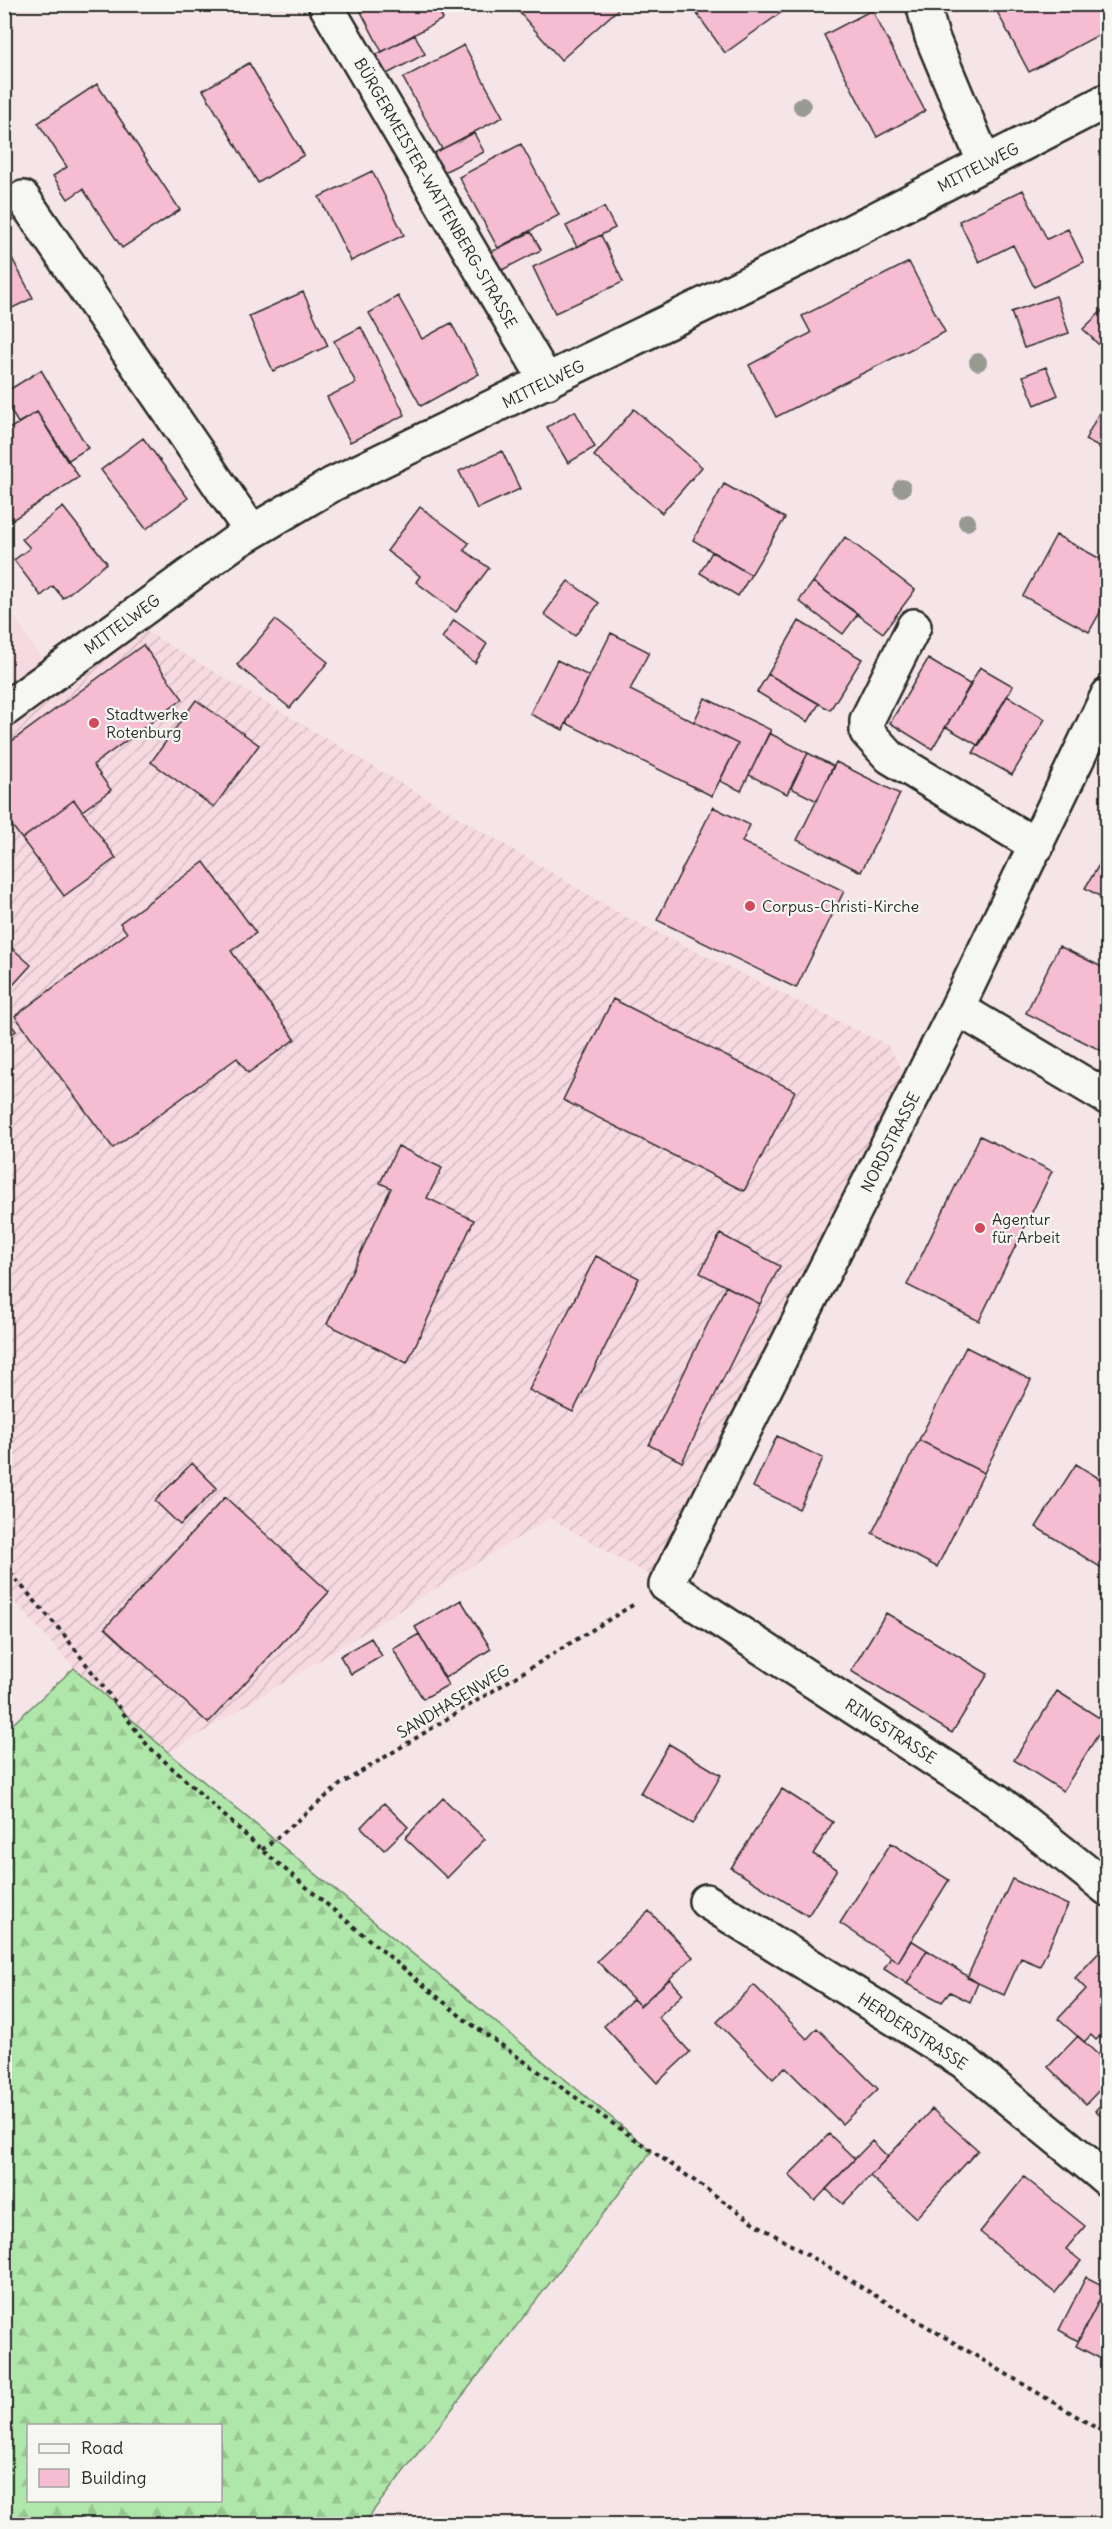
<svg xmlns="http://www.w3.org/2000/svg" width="1112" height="2529" viewBox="0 0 1112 2529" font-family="Delius,sans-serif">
  <defs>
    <pattern id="industrial-furrows" width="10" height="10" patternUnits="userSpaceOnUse" patternTransform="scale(1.5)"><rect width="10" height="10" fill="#f6d9e1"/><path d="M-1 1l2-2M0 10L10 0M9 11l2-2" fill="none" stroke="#d3bac1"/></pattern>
    <pattern id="forest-firs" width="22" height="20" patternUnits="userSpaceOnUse" patternTransform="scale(1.5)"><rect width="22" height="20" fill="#afe6a9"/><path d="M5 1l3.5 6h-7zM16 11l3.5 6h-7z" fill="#97c592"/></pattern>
  </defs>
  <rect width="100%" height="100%" fill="#f6e5e8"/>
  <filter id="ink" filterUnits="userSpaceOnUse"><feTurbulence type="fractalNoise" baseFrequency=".0167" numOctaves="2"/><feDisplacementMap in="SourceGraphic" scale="12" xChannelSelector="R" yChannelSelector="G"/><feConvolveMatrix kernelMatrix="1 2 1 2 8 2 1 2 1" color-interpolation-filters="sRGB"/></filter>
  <g filter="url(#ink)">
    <path fill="#f6d9e1" d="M4 601 53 676 4 710Z"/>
    <path fill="url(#industrial-furrows)" d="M134 624 626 917 887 1045 915 1089 666 1585 550 1518 169 1753 74 1668 5 1591 4 711Z"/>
    <path fill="url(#forest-firs)" stroke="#6d886a" stroke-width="1.5" fill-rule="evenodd" d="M74 1668 169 1753 652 2151 363 2524H5V1731ZM28 2426H220V2500H28Z"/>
    <path fill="#f5bcd2" stroke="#2b2b2b" stroke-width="1.5" d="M357 4H435L443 19 382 52Z
      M512 4H624L561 60Z
      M690 4H793L725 53Z
      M993 4H1096L1108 30 1029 72Z
      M872 10 925 111 877 137 824 35Z
      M415 35 425 54 385 75 375 55Z
      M464 45 503 117 442 149 403 78Z
      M249 63 304 155 258 183 203 90Z
      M97 84 180 210 122 248 83 189 68 199 53 176 67 167 38 123Z
      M474 133 484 152 444 172 434 153Z
      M521 144 559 215 498 248 459 177Z
      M372 171 404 235 351 261 319 197Z
      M1023 190 1047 239 1068 229 1084 262 1034 287 1013 245 979 262 959 221Z
      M604 207 615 228 577 247 566 226Z
      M531 232 541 250 500 271 491 252Z
      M601 235 623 282 555 313 533 267Z
      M4 243 33 298 4 312Z
      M909 262 945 332 776 417 749 365 811 333 802 316Z
      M303 292 328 346 273 371 249 316Z
      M398 296 422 339 451 323 479 374 421 406 369 313Z
      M1056 296 1069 333 1024 348 1011 312Z
      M1108 305V354L1083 329Z
      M361 327 405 415 350 442 327 397 356 383 334 341Z
      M1046 367 1058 395 1035 405 1023 376Z
      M41 370 88 448 67 461 37 412 18 423 4 399V393Z
      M1102 407 1108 410V452L1085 440Z
      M634 409 702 467 662 513 594 456Z
      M575 411 595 447 568 463 547 427Z
      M37 412 79 477 9 522 4 515 7 450 4 432Z
      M143 438 188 498 146 529 101 470Z
      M502 451 520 489 477 509 459 471Z
      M724 484 785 518 751 575 693 540Z
      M63 507 107 563 63 598 53 586 41 596 14 560 30 548 22 539Z
      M420 507 469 543 464 550 489 568 456 612 416 582 420 576 387 551Z
      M1056 535 1108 563V598L1089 632 1023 596Z
      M845 537 915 590 883 633 813 582Z
      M712 552 751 575 738 596 700 573Z
      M568 581 599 603 575 636 544 614Z
      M813 582 858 614 843 634 799 601Z
      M275 620 328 662 290 708 237 665Z
      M454 620 487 644 475 663 442 638Z
      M799 621 862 659 830 710 768 674Z
      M611 633 649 652 630 690 738 744 712 796 566 723Z
      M143 645 183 699 93 765 111 790 82 811 74 800 22 839 4 815V747Z
      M928 659 971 685 932 749 890 723Z
      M557 660 589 676 563 730 530 714Z
      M980 667 1013 686 979 746 946 727Z
      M768 674 819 704 808 722 757 692Z
      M1007 696 1045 719 1012 775 973 753Z
      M705 698 771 730 741 791 720 781 738 744 694 722Z
      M196 700 259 745 214 807 151 762Z
      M769 733 808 753 787 794 749 775Z
      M808 753 833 766 817 801 791 788Z
      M836 762 900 794 861 872 797 840Z
      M74 800 116 858 64 896 22 839Z
      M713 807 750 825 742 842 844 891 796 988 657 920Z
      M1108 850V901L1085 888Z
      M204 862 256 933 231 951 295 1039 248 1073 237 1058 113 1148 15 1016 127 933 120 923Z
      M4 941 31 965 4 995Z
      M1059 946 1108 970V1040L1102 1051 1026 1013Z
      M613 999 795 1091 744 1191 563 1100Z
      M4 1015 16 1031 4 1039Z
      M980 1136 1052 1171 979 1321 907 1285Z
      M398 1146 442 1168 427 1198 474 1220 407 1363 327 1324 391 1188 380 1183Z
      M720 1234 780 1266 760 1304 700 1273Z
      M596 1256 639 1278 573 1412 529 1390Z
      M726 1286 760 1304 682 1462 649 1445Z
      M966 1347 1031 1380 984 1473 919 1440Z
      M777 1436 823 1458 799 1509 753 1487Z
      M919 1440 984 1473 937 1567 872 1533Z
      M192 1463 217 1488 180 1525 155 1501Z
      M1076 1464 1108 1484V1572L1036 1527Z
      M225 1497 329 1592 208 1723 105 1628Z
      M461 1600 491 1649 445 1678 415 1627Z
      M886 1613 988 1674 952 1733 851 1671Z
      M419 1634 448 1685 423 1699 393 1649Z
      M371 1638 382 1656 351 1674 340 1656Z
      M1057 1691 1106 1722 1063 1791 1014 1760Z
      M669 1744 721 1775 693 1824 640 1793Z
      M782 1789 833 1822 813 1854 837 1869 808 1916 731 1868Z
      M443 1798 485 1839 447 1878 405 1838Z
      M384 1803 408 1827 384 1850 361 1827Z
      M891 1843 949 1880 898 1962 840 1923Z
      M1012 1879 1068 1905 1040 1966 1021 1958 1004 1995 967 1978Z
      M649 1911 693 1957 640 2006 597 1961Z
      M911 1940 927 1950 907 1984 884 1969 891 1957 898 1962Z
      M1108 1943V2028L1096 2040 1091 2035 1084 2042 1058 2019 1086 1989 1075 1978Z
      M927 1950 978 1983 970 2002 950 1992 942 2002 907 1984Z
      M670 1979 683 1994 658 2017 690 2052 657 2083 604 2026 633 1999 640 2006Z
      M754 1985 807 2039 817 2028 878 2089 842 2124 785 2067 773 2079 717 2022Z
      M1078 2036 1108 2064V2081L1086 2104 1048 2067Z
      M1108 2097V2122L1095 2111Z
      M932 2109 978 2150 916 2218 870 2176Z
      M829 2134 855 2159 815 2201 789 2175Z
      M872 2141 888 2157 843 2204 826 2189Z
      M1024 2177 1085 2226 1066 2249 1081 2261 1055 2293 980 2232Z
      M1086 2277 1106 2287 1078 2341 1059 2330Z
      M1106 2287 1108 2340 1099 2358 1076 2346Z"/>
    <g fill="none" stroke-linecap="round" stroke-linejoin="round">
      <g stroke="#2b2b2b" stroke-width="38">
        <path id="minor" d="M325 4 547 382
          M923 4 932 37 985 164
          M23 198 251 531
          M914 626 867 720V732L890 757 1037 846
          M1108 695 957 1008 666 1585 996 1800 1108 1889
          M4 710 235 542 333 484 800 258 1108 100
          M957 1008 1108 1098
          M706 1901 963 2061 1108 2180"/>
      </g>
      <path stroke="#2b2b2b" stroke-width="4" stroke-dasharray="4.5 4.5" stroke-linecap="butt" d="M4 1566 62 1632 148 1746 262 1850 464 2019 756 2224 1108 2435
        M262 1850 341 1784 636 1603"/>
      <use href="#minor" stroke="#f6f6f2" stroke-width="33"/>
    </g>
    <g fill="#989991">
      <circle cx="802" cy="106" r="9"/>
      <circle cx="978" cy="362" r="9"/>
      <circle cx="902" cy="488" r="9"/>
      <circle cx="967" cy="522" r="9"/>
    </g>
  </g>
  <g fill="#d1495b" stroke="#f6f6f2" stroke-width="2">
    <circle cx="94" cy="723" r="6"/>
    <circle cx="750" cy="906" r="6"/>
    <circle cx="980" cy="1228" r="6"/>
  </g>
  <g text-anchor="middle" stroke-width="4.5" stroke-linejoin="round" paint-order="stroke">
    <g font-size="16" fill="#2b2b2b" stroke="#f6f6f2">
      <text transform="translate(978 167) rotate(-27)" y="6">MITTELWEG</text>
      <text transform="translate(436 193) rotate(60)" y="6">BÜRGERMEISTER-WATTENBERG-STRASSE</text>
      <text transform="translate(543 384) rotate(-26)" y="6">MITTELWEG</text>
      <text transform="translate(122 624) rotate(-36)" y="6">MITTELWEG</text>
      <text transform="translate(890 1142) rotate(-63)" y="6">NORDSTRASSE</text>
      <text transform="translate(453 1701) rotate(-31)" y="6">SANDHASENWEG</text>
      <text transform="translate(891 1731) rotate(33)" y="6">RINGSTRASSE</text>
      <text transform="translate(913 2031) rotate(33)" y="6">HERDERSTRASSE</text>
    </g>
    <g font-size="16" fill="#2b2b2b" stroke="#f6f6f2" text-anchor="start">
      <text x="106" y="720">Stadtwerke<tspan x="106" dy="18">Rotenburg</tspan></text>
      <text x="762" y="912">Corpus-Christi-Kirche</text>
      <text x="992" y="1225">Agentur<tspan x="992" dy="18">für Arbeit</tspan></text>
    </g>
  </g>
  <rect width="1112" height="2529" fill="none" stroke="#f6f6f2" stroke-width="24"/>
  <rect x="12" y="12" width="1088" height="2505" fill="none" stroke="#2b2b2b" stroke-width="2" filter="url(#ink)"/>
  <rect x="27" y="2424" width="195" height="78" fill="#f6f6f2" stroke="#a5a5a2" stroke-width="1.5"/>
  <rect x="39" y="2444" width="30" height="9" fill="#f6f6f2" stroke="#a5a5a2" stroke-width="1.5"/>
  <text x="81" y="2454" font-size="18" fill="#2b2b2b">Road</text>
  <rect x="39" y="2469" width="30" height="18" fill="#f5bcd2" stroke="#a5a5a2" stroke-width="1.5"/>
  <text x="81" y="2484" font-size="18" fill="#2b2b2b">Building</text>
</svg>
